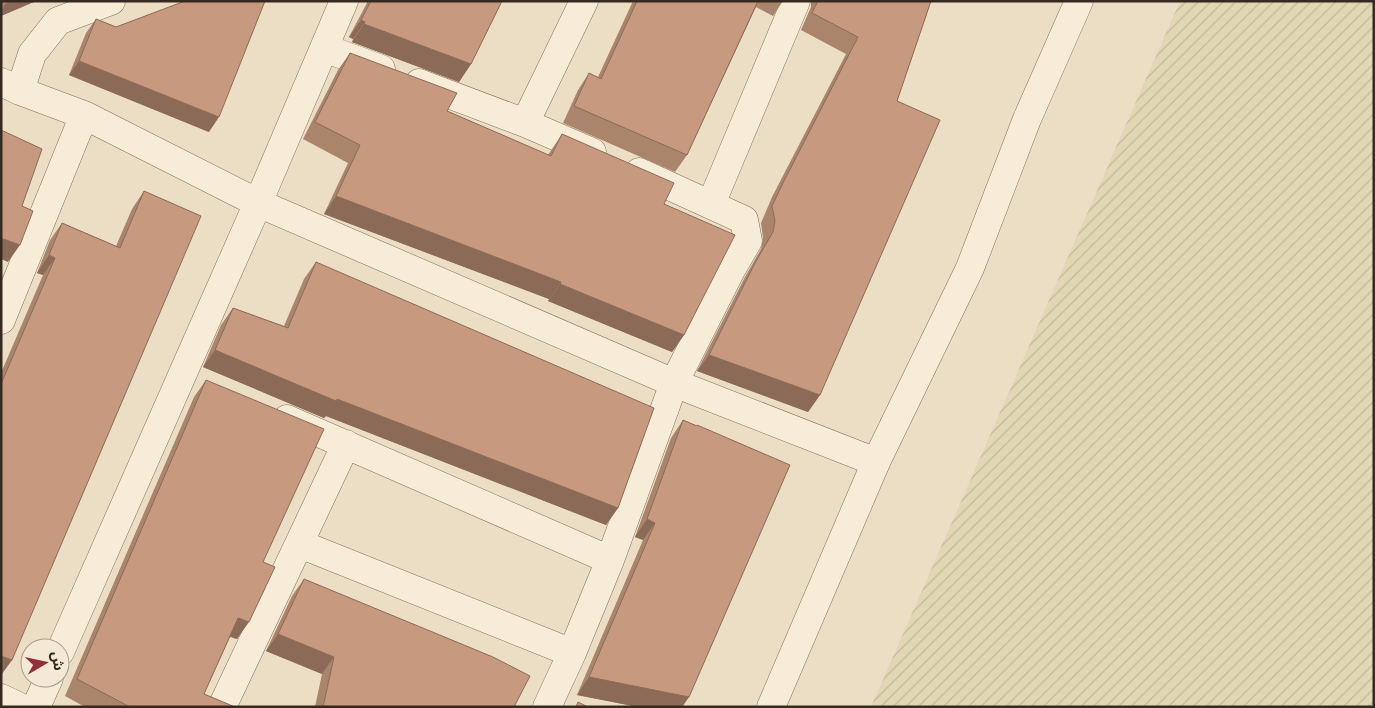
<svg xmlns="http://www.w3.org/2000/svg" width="1375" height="708" viewBox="0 0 1375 708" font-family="'PT Serif','Noto Sans Arabic',serif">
  <defs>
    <pattern id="farmland-furrows" width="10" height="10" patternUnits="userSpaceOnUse" patternTransform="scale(1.25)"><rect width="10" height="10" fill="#e0d7b3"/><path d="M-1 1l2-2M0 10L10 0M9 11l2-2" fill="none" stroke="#c1b99a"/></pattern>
  </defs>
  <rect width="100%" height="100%" fill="#ebdec5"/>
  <path fill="url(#farmland-furrows)" d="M1180 1H1374V707H871Z"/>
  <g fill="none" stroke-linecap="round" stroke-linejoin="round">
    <g stroke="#85705c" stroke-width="29">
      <path id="minor" d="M324 48 381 69
        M1 82 20 91 84 115 258 203 674 383 876 462
        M419 83 525 123 592 152
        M20 91 32 54 58 21 111 1
        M525 123 584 1
        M711 204 796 1
        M1 320 84 115
        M287 419 610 560
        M300 544 572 653
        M60 652 258 203 344 1
        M1 698 20 707
        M36 707 49 678
        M222 707 346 444
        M547 707 572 653 610 560 674 383 731 270 748 241 744 220 639 172"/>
    </g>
    <g stroke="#85705c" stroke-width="29">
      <path id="tertiary" d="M771 707 876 462 970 268 1027 119 1079 1"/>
    </g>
    <use href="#minor" stroke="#f6ecd8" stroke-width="28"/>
    <use href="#tertiary" stroke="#f6ecd8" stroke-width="28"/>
  </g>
  <path fill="#ab846c" d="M1 1H36L1 16Z
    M368 1H502L471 64 459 82 352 42 353 39 349 37Z
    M633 1H783L773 16 756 7 687 155 675 172 563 123 578 90 589 73 598 77Z
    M811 1H931L897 101 820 395 808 412 697 371 745 277 761 249 763 238 761 223 772 197 846 54 801 30 811 7Z
    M96 19 116 27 209 132 69 75 86 33Z
    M350 53 447 111 548 155 562 134 664 204 684 335 672 352 548 301 549 299 324 214 348 163 303 139 338 70Z
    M144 191 12 660 1 675V373L43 275 37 273 50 240 62 223 116 246 132 209Z
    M316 262 618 508 606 525 326 416 324 418 203 367 221 325 233 308 284 326 304 279Z
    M206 380 263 562 237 639 230 637 204 694 235 707H85L65 696 194 397Z
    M683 420 689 697 682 707H638L577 695 643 540 635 537 671 438Z
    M304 579 514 707H315L322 674 266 651 292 596Z"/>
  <path fill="#8b6b58" d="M36 1 1 16V10L8 1Z
    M361 20 365 22 353 39 349 37Z
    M364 24 471 64 459 82 352 42Z
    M79 61 219 117 209 132 69 75Z
    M336 196 561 282 549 299 324 214Z
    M1 238 20 245 8 262 1 259Z
    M49 255 55 258 43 275 37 273Z
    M560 284 684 335 672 352 548 301Z
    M215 350 337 399 618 508 606 525 326 416 324 418 203 367Z
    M709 355 820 395 808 412 697 371Z
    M647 519 655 523 643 540 635 537Z
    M238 618 249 622 237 639 226 635Z
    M278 634 334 657 322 674 266 651Z
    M1 656 12 660 1 675Z
    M589 677 689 697 682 707H638L577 695Z"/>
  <path fill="#c7997e" stroke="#8b6b58" d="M185 1H265L219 117 79 61 96 19 116 27Z
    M371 1H502L471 64 364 24 365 22 361 20Z
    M637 1H758L687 155 574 106 589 73 601 79Z
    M818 1H931L897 101 940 120 820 395 709 355 756 261 773 232 775 221 772 206 784 181 858 37 812 13Z
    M350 53 457 93 447 111 551 156 562 134 674 183 664 204 735 235 684 335 560 284 561 282 336 196 360 145 315 122Z
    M1 130 42 149 22 206 33 211 20 245 1 238Z
    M144 191 201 216 12 660 1 656V384L55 258 49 255 62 223 120 248Z
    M316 262 654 408 618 508 337 399 336 401 215 350 233 308 288 328Z
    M206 380 324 429 263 562 275 567 249 622 238 618 204 694 235 707H130L77 679Z
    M683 420 697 426V425L790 465 689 697 589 677 655 523 647 519Z
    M304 579 493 657 530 676 514 707H323L334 657 278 634Z
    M578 702 588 707H576Z"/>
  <rect width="1375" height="708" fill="none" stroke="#36291f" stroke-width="5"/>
  <g transform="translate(45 663) rotate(81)"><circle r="24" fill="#f3e9d4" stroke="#a79c8c"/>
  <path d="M0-4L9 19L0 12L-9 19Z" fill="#903135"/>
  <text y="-8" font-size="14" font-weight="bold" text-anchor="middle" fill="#36291f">ش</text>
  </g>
</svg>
